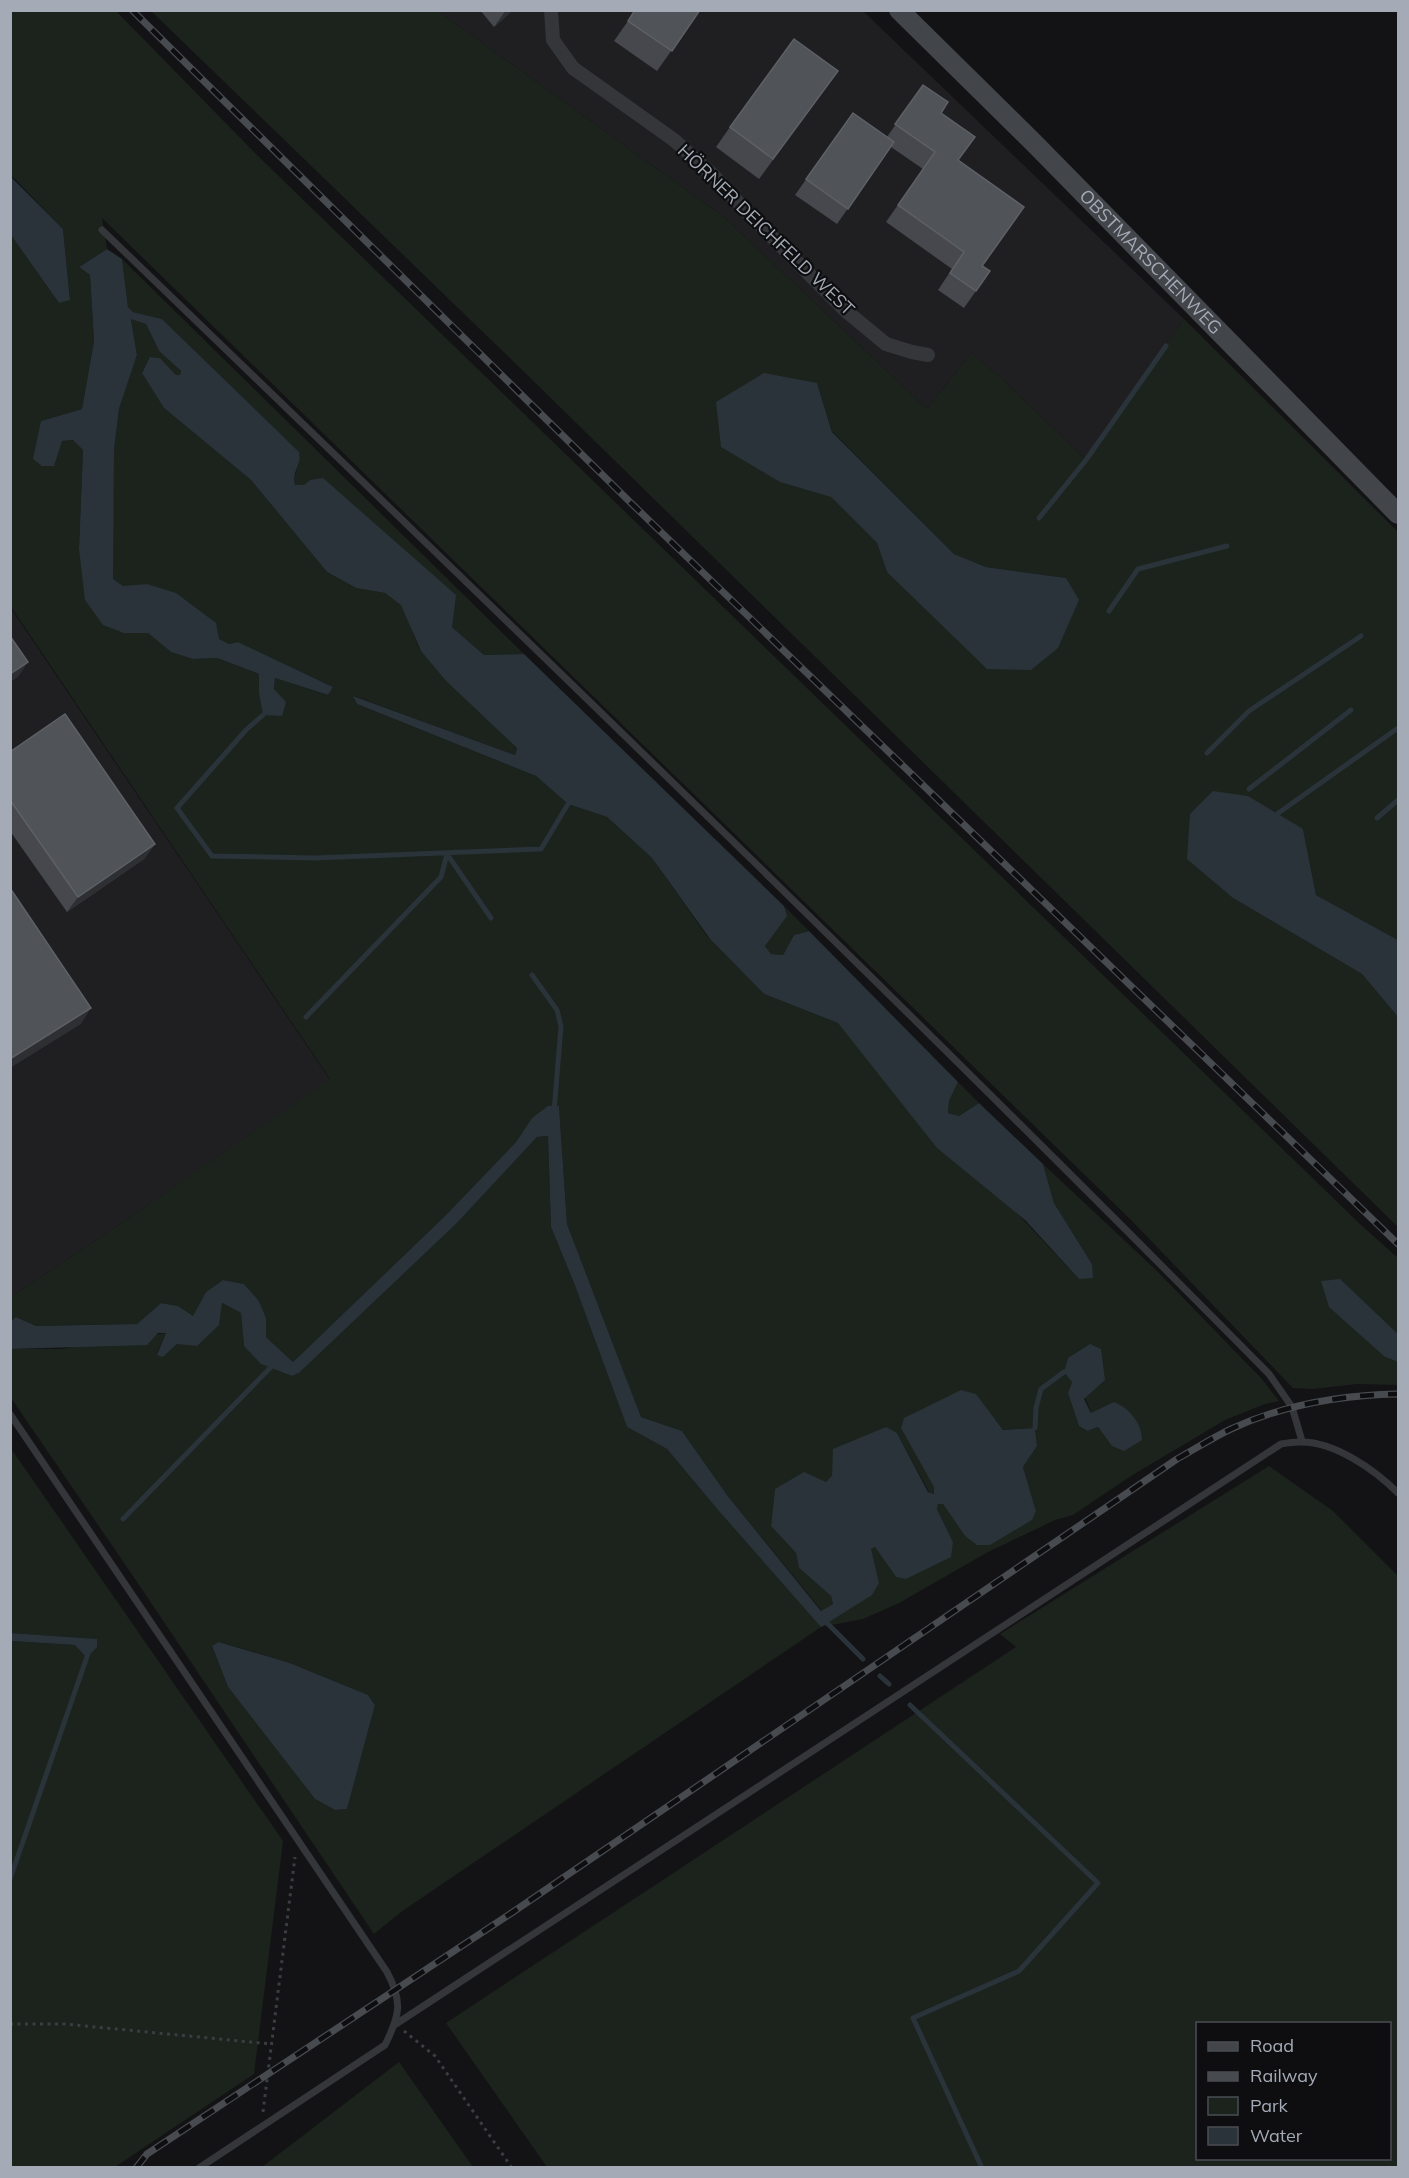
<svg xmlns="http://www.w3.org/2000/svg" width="1409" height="2178" viewBox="0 0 1409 2178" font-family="Mulish,sans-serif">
  <rect width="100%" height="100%" fill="#131315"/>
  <path fill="#1f1f22" d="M438 11H863L1184 319 1086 460 1001 378 971 353 927 409 724 217Z
    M10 607 330 1080 107 1233 11 1297Z"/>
  <path fill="#1b231c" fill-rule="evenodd" d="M10 11H116L258 156 1361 1225 1398 1258V1334L1340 1280 1385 1357 1398 1362V1385L1357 1384 1312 1389 1293 1388 1130 1219 102 218 107 249 79 267 90 275 94 341 82 409 41 421 62 441 73 440 83 450 79 549 124 633H148L171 652 193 659 217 658 259 674V693L274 689 275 678 327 695 333 687 238 642 229 644 218 639 147 584 123 587 112 579 114 450 119 409 137 355 131 318 146 324 159 351 181 371 180 375H176L160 358 151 357 142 372 164 408 251 480 327 572 356 588 385 593 402 605 419 648 446 681 517 748 515 755 354 696 357 704 536 776 568 804 607 817 652 858 707 936 764 994 838 1023 1079 1279 1092 1264 1054 1203 1043 1164 1156 1270 1261 1378 1279 1401 1265 1404 1225 1420 1131 1476 1073 1515 1055 1520 988 1552 899 1603 863 1619 821 1627 401 1912 374 1934 135 1579 11 1398V1349H61L166 1333 157 1354 163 1357 221 1303 241 1313 244 1346 261 1363 292 1376 299 1373 457 1223 537 1137 548 1136 551 1227 574 1283 627 1427 667 1449 718 1510 821 1626 879 1583 870 1549 875 1547 896 1577 953 1542 937 1509 938 1504H943L965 1536 1036 1511 1023 1467 1037 1446C1035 1432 1035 1402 1042 1390 1046 1383 1059 1378 1066 1373L1072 1382 1068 1393 1079 1426 1086 1431 1098 1427 1112 1446 1092 1414 1068 1358 1064 1372 1041 1389 1036 1408 1035 1428 1003 1430 976 1395 934 1487V1494L929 1492 897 1433 826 1482 775 1489 771 1526 796 1553 799 1568 831 1596 833 1604 822 1611 727 1495 682 1431 641 1417 567 1224 559 1106 532 1118 516 1142 446 1215 293 1362 266 1337V1318L259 1301 244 1284 223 1280 206 1292 193 1317 178 1306 161 1303 137 1324 36 1326 16 1317 11 1321V1297L107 1233 330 1079 11 607V235L59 303 70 299 63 229 11 175ZM220 1642 290 1663 368 1695 375 1705 347 1809 335 1810 315 1799 228 1687 212 1647Z
    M151 11H438L724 217 927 409 971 353 1001 378 1085 459 1184 319 1398 532V940L1316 895 1303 829 1233 898 1362 974 1398 1017V1227L516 364ZM817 383 832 431 954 554 986 567 1066 578 887 572 877 543 831 497Z
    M122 259 524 654 484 655 452 627 310 480 304 485H295C293 469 302 467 298 452L162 319 133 312 128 307Z
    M784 906 809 931 794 935 783 955 771 954 765 946 786 916Z
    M958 1082 979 1103 959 1116 948 1113 949 1101Z
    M10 1447 283 1841 254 2074 115 2167H11V1641L75 1645 96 1639 11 1633Z
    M1269 1466 1333 1511 1398 1576V2167H547L446 2023 1016 1647 1000 1634ZM1198 2024H1390V2158H1198Z
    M399 2062 473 2167H262Z"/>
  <path fill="#293339" d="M10 176 63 229 70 300 59 303 11 235Z
    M107 249 122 259 128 307 133 312 162 319 299 452C302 467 292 469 295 485H304L310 480 323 478 456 595 452 627 484 655 524 654 784 906 787 916 765 946 771 954 783 955 794 935 809 931 958 1082 949 1101 948 1113 959 1116 979 1103 1043 1164 1054 1203 1092 1264 1093 1278 1079 1279 1025 1220 937 1148 838 1023 764 994 710 939 652 858 607 817 568 804 536 776 357 704 353 696 515 755 517 748 446 681 421 651 401 605 385 593 356 588 327 572 251 480 164 408 142 373 150 357 160 358 176 375H180L181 371 159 351 146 324 131 319 137 355 119 409 114 450 113 579 123 586 147 584 176 593 216 623 219 639 229 644 238 642 333 687 328 695 275 678 274 689 286 702 282 716 263 715 259 693V674L217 658 193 659 171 652 148 633H124L103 625 85 600 79 549 83 450 73 440 62 441 54 466H42L33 459 41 421 82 409 94 341 90 275 79 267Z
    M764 373 817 383 832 432 954 554 986 567 1066 578 1079 600 1058 648 1031 670 987 669 887 572 877 543 831 497 780 482 721 447 716 402Z
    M1213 791 1248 796 1303 829 1316 895 1398 940V1017L1362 974 1233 898 1187 859 1190 814Z
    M548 1106H559L567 1224 641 1417 682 1431 727 1495 821 1611 833 1604 831 1596 799 1568 796 1553 771 1526 775 1489 804 1472 826 1482 832 1476 833 1449 886 1427 897 1433 928 1492 934 1494V1487L901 1428 904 1418 961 1390 976 1394 1003 1430 1035 1428 1037 1446 1023 1467 1036 1511 1032 1520 990 1545H977L965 1536 943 1504H938L937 1509 953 1542 951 1557 906 1579 896 1577 875 1547 871 1549 879 1583 872 1595 821 1627 718 1510 667 1449 627 1427 574 1283 551 1227 548 1136 537 1137 457 1223 299 1373 292 1376 261 1364 244 1346 241 1313 222 1303 219 1325 197 1346 177 1344 163 1357 157 1355 166 1333H158L147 1345 11 1349V1321L16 1317 36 1326 137 1324 161 1303 178 1306 193 1316 206 1292 223 1280 244 1284 259 1301 266 1318V1337L293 1362 446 1215 516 1142 532 1118Z
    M1340 1279 1398 1334V1362L1385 1357 1329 1307 1321 1281Z
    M1090 1344 1101 1349 1105 1380 1084 1399 1091 1413 1114 1402C1129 1408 1142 1423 1142 1440L1124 1451 1112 1446 1098 1427 1087 1431 1079 1426 1068 1393 1072 1382 1064 1372 1068 1358Z
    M11 1633 97 1639V1647L87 1658 75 1645 11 1641Z
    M219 1642 290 1663 368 1695 375 1705 347 1809 335 1810 315 1799 228 1687 212 1646Z"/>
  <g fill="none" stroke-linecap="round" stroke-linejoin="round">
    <path stroke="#293339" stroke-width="5" d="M1039 518 1086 460 1166 346
      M1109 611 1138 569 1227 546
      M263 715 246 730 177 808 212 856 315 858 541 849 568 804
      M1207 753 1249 711 1361 636
      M1249 789 1351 710
      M1277 814 1398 728
      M1377 818 1398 800
      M532 975 557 1010 561 1026 554 1112
      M306 1017 441 877 447 854 491 918
      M1035 1428 1036 1408 1041 1389 1064 1372
      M123 1519 271 1367
      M822 1618 863 1659
      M880 1676 889 1684
      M910 1705 1098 1883 1019 1971 913 2018 982 2168
      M10 1879 89 1651"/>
    <path stroke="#3a3d41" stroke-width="3" stroke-dasharray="3 4.5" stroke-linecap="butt" d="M10 2024H65L271 2044
      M404 2031 435 2056 512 2168
      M263 2112 295 1857"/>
    <path stroke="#34363a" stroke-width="7" d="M102 230C494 608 886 986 1269 1374L1292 1407 1302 1441
      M10 1414 387 1972C403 2002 400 2015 385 2045L199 2168
      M396 2024 1281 1444C1287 1443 1294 1442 1300 1442 1334 1441 1375 1470 1398 1493"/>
    <path stroke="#34363a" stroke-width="14" d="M551 10 553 40 573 68 674 140 714 176 747 212 846 311 886 344 912 352 928 355"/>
    <path stroke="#42454a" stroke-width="20" id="s1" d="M899 10 1034 143 1398 514"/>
    <g stroke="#474a4f" stroke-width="7">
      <path id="rail" d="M132 10 631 503 1398 1244
        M136 2168 147 2154 513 1912 1177 1459C1195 1449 1212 1438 1231 1429 1283 1405 1341 1395 1398 1394"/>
    </g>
    <use href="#rail" stroke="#0e0e10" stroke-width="4.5" stroke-dasharray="14" stroke-linecap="butt"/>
  </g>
  <path fill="#46484d" d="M480 10H513L494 27Z
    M700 10 657 71 614 41 628 21Z
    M838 71 759 179 716 147 730 127Z
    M923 85 941 113 958 160 983 266 990 271 964 308 938 290 952 269 886 222 923 169 891 147 837 224 795 195 853 113 887 137Z
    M10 752 155 844 144 859 67 912 10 831Z"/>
  <path fill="#2d2f32" d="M506 10H513L494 27Z
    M28 662 18 677 10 682V674Z
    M155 844 144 859 67 912 78 897Z
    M91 1008 81 1024 10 1068V1059Z"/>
  <path fill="#505358" stroke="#5d6167" stroke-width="1.5" d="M635 10H700L672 51 628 21Z
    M794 39 838 71 773 159 730 127Z
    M923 85 948 102 941 113 975 137 958 160 1024 207 982 266 990 271 976 291 950 273 964 252 898 205 935 152 895 124Z
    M853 113 894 142 848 209 806 179Z
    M10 636 28 662 10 674Z
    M65 714 155 844 78 897 10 800V752Z
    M10 888 91 1008 10 1059Z"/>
  <g text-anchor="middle" stroke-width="4.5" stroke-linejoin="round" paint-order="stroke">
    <g font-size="18" fill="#a4abb6" stroke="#0e0e10">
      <text transform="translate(766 230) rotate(44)" y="6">HÖRNER DEICHFELD WEST</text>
      <text dy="6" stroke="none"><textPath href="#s1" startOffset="356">OBSTMARSCHENWEG</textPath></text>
    </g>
  </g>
  <rect width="1409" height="2178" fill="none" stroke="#a4abb6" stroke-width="24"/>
  <rect x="1196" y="2022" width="195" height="138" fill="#0e0e10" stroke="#4a4d52" stroke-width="1.5"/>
  <rect x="1208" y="2042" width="30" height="9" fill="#42454a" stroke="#4a4d52" stroke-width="1.5"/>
  <text x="1250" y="2052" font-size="18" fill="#a4abb6">Road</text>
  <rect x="1208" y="2072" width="30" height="9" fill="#474a4f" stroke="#4a4d52" stroke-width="1.5"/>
  <text x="1250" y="2082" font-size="18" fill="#a4abb6">Railway</text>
  <rect x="1208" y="2097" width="30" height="18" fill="#1b231c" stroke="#4a4d52" stroke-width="1.5"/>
  <text x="1250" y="2112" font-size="18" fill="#a4abb6">Park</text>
  <rect x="1208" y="2127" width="30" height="18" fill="#293339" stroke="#4a4d52" stroke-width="1.5"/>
  <text x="1250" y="2142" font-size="18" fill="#a4abb6">Water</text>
</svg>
